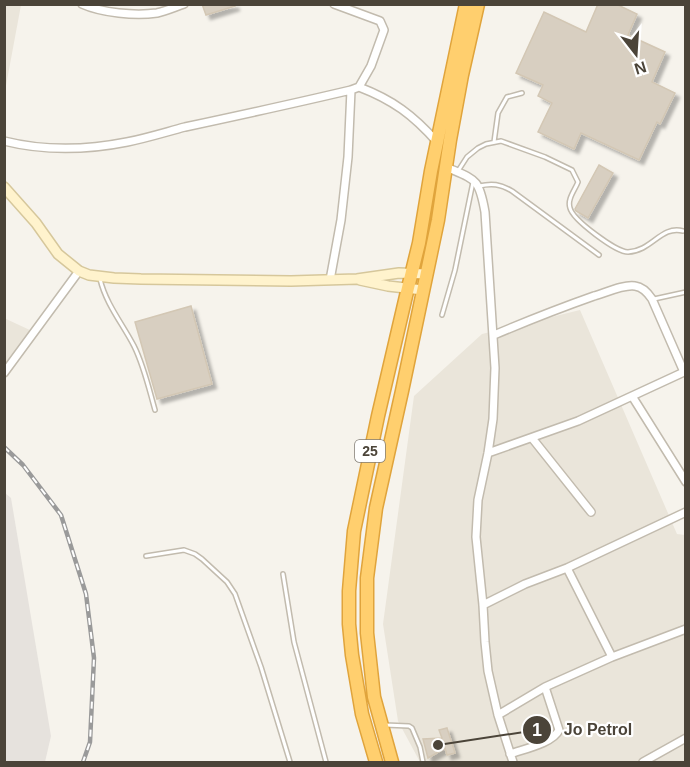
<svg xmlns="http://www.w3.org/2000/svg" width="690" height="767" viewBox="0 0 690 767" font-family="Arial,sans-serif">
  <defs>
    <filter id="shadow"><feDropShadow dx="4.5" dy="4.5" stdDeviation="1.5" flood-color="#0004"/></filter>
  </defs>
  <rect width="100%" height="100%" fill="#f6f3ec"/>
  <path fill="#eae5da" d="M5 4 21 5 5 91 4 5Z
    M580 310 677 534 685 535V762H420L398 721 383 624 414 396 482 334Z
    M4 318 32 331 4 368Z"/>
  <path fill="#e6e2dd" d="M5 493 11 498 51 736 45 762H5Z"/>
  <path fill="#d8cfc1" stroke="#d3c7b4" stroke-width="1.5" filter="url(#shadow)" d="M202 4H234L235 6 206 15Z
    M598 4H616L637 14 628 35 665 52 652 82 675 93 660 124 657 122 639 160 581 133 574 149 538 132 552 103 538 96 543 85 516 73 544 12 586 32Z
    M599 165 613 173 588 218 576 211 575 209Z
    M191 306 212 384 157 399 135 322Z
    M447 728 455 753 447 755 445 748 428 758 423 739 442 738 439 730Z"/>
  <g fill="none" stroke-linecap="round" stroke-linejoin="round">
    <g stroke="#c2bbae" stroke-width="6">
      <path id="lane" d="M494 142 498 113 507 97 522 93
        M458 171 467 157 478 148 486 144 501 141 545 157 572 170 578 182C575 190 567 199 570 208 573 220 616 252 628 252 652 251 661 225 683 231
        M479 186C492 183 500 184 512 191L599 255
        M100 279C106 304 122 323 134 346 144 366 149 389 155 410
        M654 299 686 292
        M442 315 455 270 473 182
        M146 556 184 550 195 554 202 559 227 582 235 594 261 667 290 762
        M283 574 294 642 326 762
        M385 725 409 726 412 728 420 747 423 762"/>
    </g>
    <g stroke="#c2bbae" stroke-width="10">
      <path id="street" d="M82 4C102 13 135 16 157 13 166 11 175 7 184 4
        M334 4 380 21 384 30 371 66 359 87
        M4 141C44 151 87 150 127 142 147 138 166 132 185 127 241 115 296 103 351 90L359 87C393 100 413 115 437 142
        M446 167C476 180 479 178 485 212L495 368 493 419 488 453 478 500 476 537 483 605 485 642 488 671 498 715 513 762
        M330 280 341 220 348 157 351 90
        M494 335C527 321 560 308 594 296 605 293 624 284 635 286 643 287 648 293 652 299L684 372 686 371
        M4 373 79 271
        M632 396 686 482
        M532 438 591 512
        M488 453 578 421 684 372
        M567 568 612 657
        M483 605 525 584 567 568 686 512
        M498 715 545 687 612 657 686 629
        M510 754C524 749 553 743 559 730L545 687
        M643 762 686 738"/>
    </g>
    <g stroke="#d6c79b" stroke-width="12">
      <path id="secondary" d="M4 187 36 223 58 254 79 271 89 275 114 278 141 279 291 281 357 279 399 273 427 274
        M360 280 388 286 423 290"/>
    </g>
    <g stroke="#e0a43c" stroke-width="15">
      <path id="highway" d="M376 762 362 714 352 655 349 624V591L354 531 378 416 406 296 419 243 431 171 466 4
        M392 762 374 697 367 633V578L376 508 402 391 438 220 450 140 462 75 478 4"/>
    </g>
    <use href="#lane" stroke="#fff" stroke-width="3"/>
    <use href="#street" stroke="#fff" stroke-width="7"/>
    <use href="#secondary" stroke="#fff3cd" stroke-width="9"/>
    <use href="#highway" stroke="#ffcf6e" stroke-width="12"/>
    <g stroke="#9a9a9a" stroke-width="4.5">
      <path id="rail" d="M4 447 23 465 61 515 86 594 94 658 90 742 83 762"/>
    </g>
    <use href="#rail" stroke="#fff" stroke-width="2" stroke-dasharray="7" stroke-linecap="butt"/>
  </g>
  <g text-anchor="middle" stroke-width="4.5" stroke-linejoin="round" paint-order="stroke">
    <rect fill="#fff" stroke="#817c74" stroke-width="1.5" x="355" y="440" width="30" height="22" rx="4.5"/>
    <g font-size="14" font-weight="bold" fill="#4b4439">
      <text x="370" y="456">25</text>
    </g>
  </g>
  <path fill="none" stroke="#4b4439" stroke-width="2" d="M438 745L537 730"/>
  <g fill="#4b4439" stroke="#fff" stroke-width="2">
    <circle cx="438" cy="745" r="6"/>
    <circle cx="537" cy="730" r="15"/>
  </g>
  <g font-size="18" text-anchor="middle" font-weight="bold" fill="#fff">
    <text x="537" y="736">1</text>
  </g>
  <g font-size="16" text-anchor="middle" font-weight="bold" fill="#4b4439" stroke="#fff" stroke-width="4.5" stroke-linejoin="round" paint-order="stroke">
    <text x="598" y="735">Jo Petrol</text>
  </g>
  <rect width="690" height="767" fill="none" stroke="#4b4439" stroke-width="12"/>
  <g transform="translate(636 54) rotate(163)" stroke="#ffffff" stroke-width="4.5" paint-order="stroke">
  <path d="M0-4.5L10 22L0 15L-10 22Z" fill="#4b4439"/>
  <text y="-9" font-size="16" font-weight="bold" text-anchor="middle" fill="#4b4439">N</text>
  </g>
</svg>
